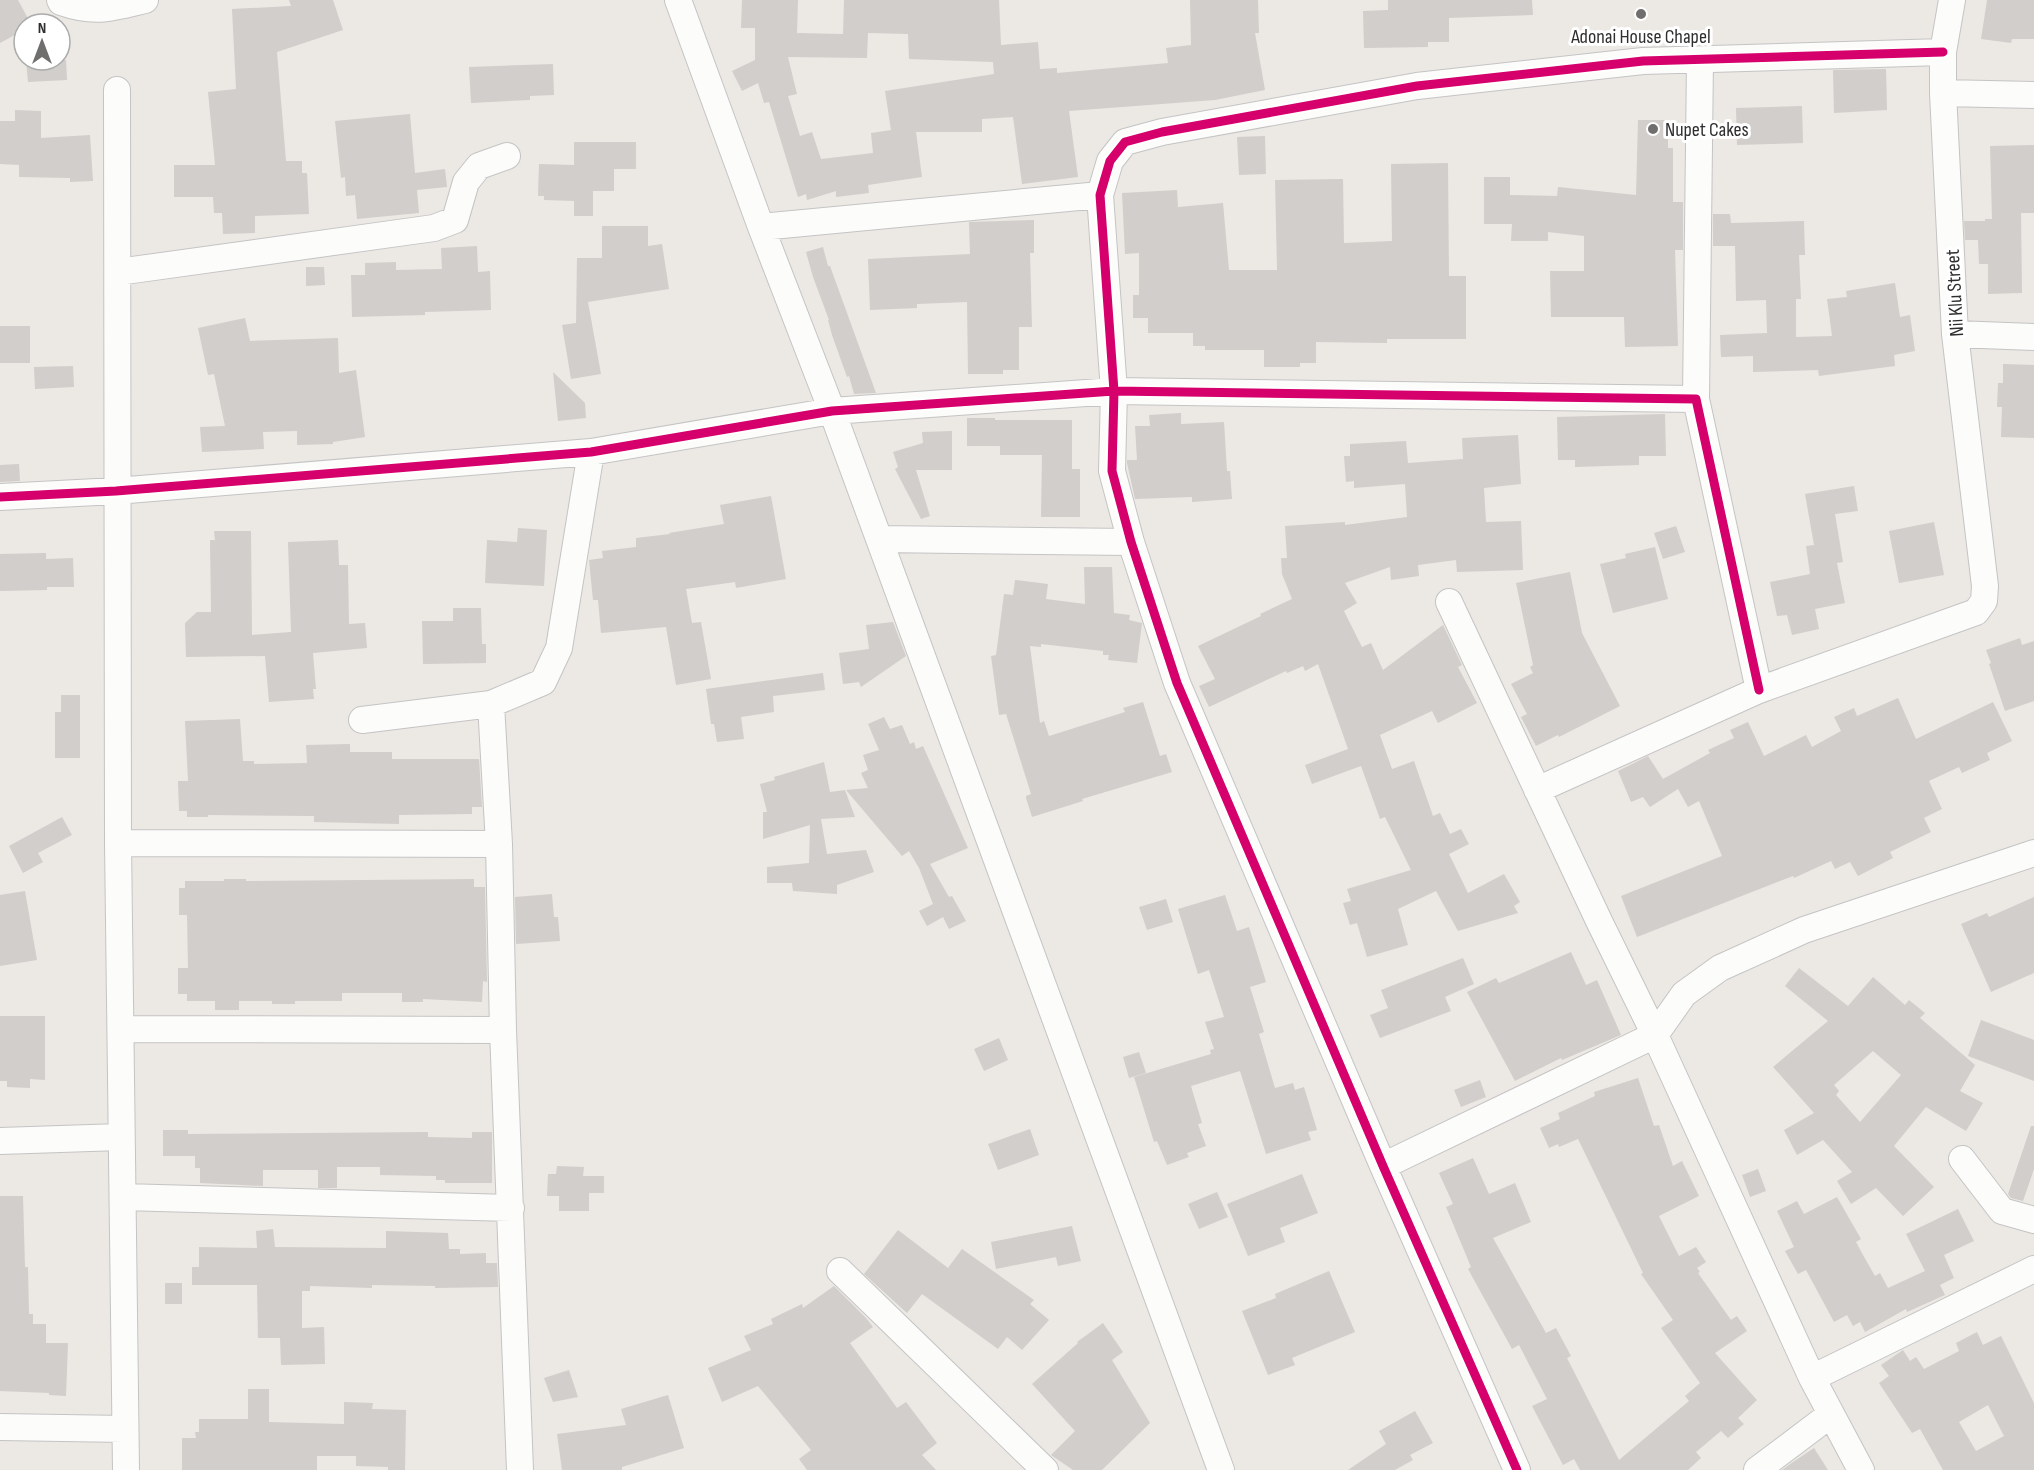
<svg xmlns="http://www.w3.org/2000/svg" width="2034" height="1470" viewBox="0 0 2034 1470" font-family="'Sofia Sans Condensed',sans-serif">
  <rect width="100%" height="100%" fill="#ece8e4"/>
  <path fill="#d1cecb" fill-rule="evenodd" d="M0 0H18L31 24H24V30L0 43Z
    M289 0H333L343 30 277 52 286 161H302V173H307L309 214 255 216V233L223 234 222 213H214L213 197H174V165H215L208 92 236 89 232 9 291 6Z
    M742 0H798L797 33 843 34 844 0H999L1001 45 1038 42 1040 69 1057 68V73L1168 63 1166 48 1191 45 1190 0H1258L1259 33H1255L1265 90 1215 100 1069 111 1078 177 1022 184 1013 117 982 119V132H916L922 177 868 185 869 193 836 197V191L807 200 806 194 798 197 769 102 764 103 758 83 742 91 732 71 755 60V28H741ZM868 33 908 34 909 59 993 62 994 74 885 91 891 130 871 133 873 153 821 159 812 132 800 136 788 96 797 94 788 57 867 58Z
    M1388 0H1532L1533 15 1449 18V42H1428V47L1364 48 1363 11 1388 10Z
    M1987 0H2034V39H2012L2011 43 1981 39Z
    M26 60H66L67 80 28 82Z
    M553 64 554 95 530 96V100L471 103 469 67Z
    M1886 69 1887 110 1834 113 1833 70Z
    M1802 106 1803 143 1737 145 1736 108Z
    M15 110 41 111V138L90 135 93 181 70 182V178L19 177V165L0 164V121H15Z
    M410 114 415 173 445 169 447 187 417 190 419 213 357 219 355 195 346 196 345 177 341 178 335 121Z
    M1638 120H1668V148H1673V202H1683V250H1675L1678 346 1625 347 1624 317H1551L1550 271H1584V236L1548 232V241H1511L1512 224H1484V177H1510V195L1557 196 1558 187 1636 195Z
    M1265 136 1266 174 1239 175 1237 137Z
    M574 142H636V169H614V191H593V216H574V201L544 200V196H538L539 164 574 165Z
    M2034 145V213H2021L2022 293 1988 294V264H1979L1978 240H1965L1964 221H1985V219H1992L1990 146Z
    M1448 163 1449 276H1466V339H1387V343L1316 342V363H1300V367H1264V350H1205V346H1193V333H1148V318H1133V295H1139V253L1125 254 1122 193 1177 190 1178 207 1223 203 1229 270H1277L1275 180 1343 179 1344 243 1392 241 1391 164Z
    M1713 214H1730L1731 223 1804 221 1805 255H1799L1801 299H1796V337L1832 336 1827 299 1847 297 1846 291 1895 283 1900 317 1910 315 1915 351 1894 355 1895 366 1819 376 1818 370 1753 372V356L1721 357 1720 335 1767 333 1766 300 1736 301 1735 246H1713Z
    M1034 220V253H1030L1032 327H1019V370H1003V374H968L967 302 917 304V308L870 310 868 259 970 254 969 222Z
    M602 226H648V246L662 244 669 289 588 302 601 374 571 379 562 325 576 323 577 258H602Z
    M477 246 478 272 490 271 491 310 425 312V315L352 317 351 275H365V263L396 262V270L442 269 441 248Z
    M823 247 828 266H830L876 393 854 394 849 376 847 377 832 335 828 320H829L813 277 806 252Z
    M306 267H324L325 285 306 286Z
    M245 318 250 341 338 338 339 373 356 370 365 437 333 442V444L297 445V431L263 432 264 449 202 452 200 427 225 426 214 374 208 375 198 328Z
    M0 326H30V363H0Z
    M2003 364 2034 365V438L2001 437 2002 407H1997L1998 383H2003Z
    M73 366 74 387 35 389 34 367Z
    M553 372 585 403 586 418 558 421Z
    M1181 413V424L1224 422 1227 471H1230L1232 499 1192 502V497L1135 499 1127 463V460H1137L1135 426H1150L1149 415Z
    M1665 414 1666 456H1639V465L1575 467V460H1558L1557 417Z
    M967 418H995V420H1072V469H1080V517H1041L1042 455H1000V446H967Z
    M952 431V470H916L930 516 921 519 895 469 898 467 893 452 923 443 922 432Z
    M1518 435 1521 484 1484 488 1486 522 1521 521 1523 570 1457 572 1456 560 1418 565 1419 576 1391 580 1390 567 1345 583 1357 603 1344 611 1362 647 1371 643 1383 670 1443 625 1462 665 1458 667 1477 703 1438 723 1432 711 1380 735 1392 769 1414 761 1433 816 1440 813 1450 834 1461 829 1469 844 1449 854 1468 893 1504 874 1520 902 1514 906 1518 913 1458 931 1436 891 1398 909 1408 945 1367 957 1357 923 1350 925 1343 903 1351 901 1347 889 1411 870 1385 817 1380 819 1361 766 1312 784 1305 765 1348 749 1318 664 1305 671 1303 666 1287 673 1286 671 1209 707 1199 686 1215 679 1198 646 1261 616 1260 614 1292 599 1282 574 1281 558H1287L1285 526 1345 522V525L1407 517 1405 484 1354 488V481L1346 482 1344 456H1350V444L1406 441 1408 463 1463 459 1462 438Z
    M19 464 20 481 0 482V465Z
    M1854 486 1858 511 1835 514 1843 562 1837 563 1845 603 1815 609 1819 629 1792 635 1787 615 1777 616 1770 582 1810 574 1806 546 1814 545 1805 494Z
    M771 496 786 579 736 588 735 582 686 589 692 623 701 622 711 679 676 685 666 627 601 633 598 600H593L589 560 603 558 602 551 636 547V538L670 534 669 533 724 524 720 505Z
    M1934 522 1944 575 1899 583 1889 531Z
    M1676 526 1685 552 1663 559 1654 533Z
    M518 528 547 530 544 586 485 583 487 540 517 542Z
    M214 531H251L252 635 291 632 288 542 338 540 339 565H348L349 624 365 623 367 648 313 653 316 689H313L314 699 269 702 265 656 186 657 185 623 197 612H211L210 540H215Z
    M1655 547 1668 599 1613 613 1600 564 1626 558 1625 554Z
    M46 553V559L73 558 74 587H47V590L0 591V554Z
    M1084 567H1112L1114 613 1130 615 1129 620 1142 623 1137 663 1108 660 1109 655H1103V651L1041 644V647L1030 646 1040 723 1044 721 1049 736 1125 712 1123 708 1143 702 1160 756 1166 754 1172 772 1082 799 1083 801 1032 817 1026 798V796L1031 794 1006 714 999 715 991 656 996 655 1004 594 1013 595 1015 580 1048 584 1046 599 1085 604Z
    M1570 572 1582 633 1620 706 1559 737 1558 735 1536 746 1521 717 1527 714 1511 684 1533 673 1530 667 1533 665 1516 583Z
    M453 608H481L482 644H486V663L423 664 422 621H453Z
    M893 622 906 656 861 687 859 682 843 684 839 653 869 649 866 625Z
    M2020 638 2022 645 2034 641V701L2005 711 1989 664 1991 663 1986 650Z
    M823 673 825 690 773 696 774 712 741 717 744 739 717 742 714 724H711L706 689Z
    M61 695H80V758H55V712H61Z
    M1898 698 1916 739 1993 702 2012 741 1987 753 1990 760 1962 773 1959 767 1929 781 1942 809 1924 818 1931 832 1890 852 1893 858 1858 876 1850 862 1835 869 1831 861 1794 878 1793 876 1637 937 1621 896 1722 856 1699 801 1688 807 1678 789 1650 807 1643 797 1631 802 1618 771 1648 756 1663 779 1710 753 1708 750 1734 738 1730 730 1748 722 1764 756 1806 735 1812 747 1841 731 1834 717 1854 708 1857 716Z
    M884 717 890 729 902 725 910 744 914 742 916 749 923 746 968 848 930 864 949 897 952 896 966 921 949 929 943 917 927 926 919 911 933 904 919 868 909 851 902 856 846 790 868 788 861 773 868 770 863 755 879 750 868 724Z
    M240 719 243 761H254V764L307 763 306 745 350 744V752H392V759H479L482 807H472V814L399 815V824L314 822V816L208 815V817H187V811H179L178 781H188L185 721Z
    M824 762 830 792 845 790 855 817 821 819 827 854 866 850 874 872 837 885V894L793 891 792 883H767V867L809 863 810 825 763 839V812H767L760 784 775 780 774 777Z
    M62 817 72 835 38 853 43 862 23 873 9 846Z
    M224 879H246V881L474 879V887H485L487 982 483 981 482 1002 423 999V1002H402V993H342V1001H295V1004H272V1001H239V1010H215V1001H187V994H178V968H188L187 915H179V888H185V881H224Z
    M25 891 37 960 0 966V895Z
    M552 894 554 917H558L560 941 516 944 515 897Z
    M1225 895 1237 931 1249 927 1266 982 1250 987 1264 1032 1259 1034 1275 1088 1293 1083 1295 1090 1304 1087 1317 1130 1308 1132 1311 1140 1266 1154 1240 1071 1191 1086 1202 1123 1198 1124 1206 1146 1187 1153 1189 1157 1167 1165 1157 1141 1154 1142 1134 1077 1211 1054 1210 1050 1214 1049 1205 1022 1224 1017 1209 970 1198 974 1178 909Z
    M2034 897V973L1991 992 1961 924 1987 913 1989 917Z
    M1166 899 1173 922 1147 930 1139 907Z
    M1571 952 1586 985 1597 980 1621 1035 1562 1060 1561 1058 1515 1081 1467 992 1496 978 1499 983Z
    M1463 958 1474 984 1445 997 1451 1011 1380 1038 1370 1015 1388 1008 1381 990Z
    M1799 968 1848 1006 1873 977 1905 1005 1909 1000 1925 1013 1920 1018 1975 1065 1960 1091 1983 1103 1966 1131 1926 1107 1894 1146 1934 1187 1903 1216 1876 1188 1851 1204 1837 1181 1852 1172 1823 1140 1797 1155 1784 1130 1814 1113 1773 1067 1828 1021 1785 986ZM1873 1051 1901 1075 1860 1122 1836 1095 1839 1091 1834 1085Z
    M0 1016H45V1080L30 1079V1088L7 1087V1081H0Z
    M1981 1020 2034 1040V1081L1968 1056Z
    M999 1038 1008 1060 984 1071 974 1049Z
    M1139 1052 1146 1073 1129 1078 1123 1057Z
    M1638 1078 1654 1126 1659 1125 1673 1166 1682 1161 1699 1196 1659 1216 1679 1256 1696 1247 1706 1262 1697 1268 1700 1272 1698 1273 1731 1320 1737 1316 1747 1331 1715 1353 1757 1400 1738 1418 1744 1424 1728 1438 1721 1431 1696 1452 1701 1458 1688 1470H1580L1574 1459 1563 1465 1532 1406 1547 1399 1519 1345 1512 1349 1468 1269 1471 1267 1446 1207 1453 1204 1439 1173 1473 1158 1489 1194 1515 1183 1531 1222 1493 1238 1546 1333 1556 1328 1571 1356 1567 1358 1619 1460 1689 1401 1685 1396 1700 1383 1661 1328 1673 1320 1641 1274 1643 1273 1578 1139 1559 1147 1558 1144 1549 1148 1540 1128 1560 1119 1558 1113 1595 1096 1594 1092Z
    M1480 1080 1486 1097 1461 1107 1454 1090Z
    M2031 1126H2034V1169L2023 1201 2011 1198 2008 1194Z
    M1030 1129 1039 1155 998 1170 988 1144Z
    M163 1130H188V1134L428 1132V1137L472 1138V1132H492V1183H445V1180H436V1176L380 1175V1167H337V1188H318V1170H263V1186L200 1183V1168H195V1156H163Z
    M557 1166 584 1167 583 1176H604V1193H589V1211H559V1196H547L548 1174H556Z
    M1758 1169 1766 1191 1750 1197 1742 1175Z
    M1302 1174 1318 1213 1280 1228 1285 1242 1248 1256 1227 1204Z
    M1217 1192 1228 1217 1199 1229 1188 1204Z
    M0 1196H23L25 1267H28L29 1314H33V1324H46V1343H68L66 1396 49 1395V1393L0 1391Z
    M1837 1197 1861 1239 1856 1242 1863 1255 1875 1276 1880 1273 1888 1288 1925 1271 1906 1234 1958 1209 1974 1241 1944 1255 1954 1278 1940 1285 1945 1295 1907 1312 1906 1309 1865 1332 1860 1322 1853 1326 1847 1315 1834 1322 1806 1270 1798 1274 1785 1251 1794 1247 1777 1211 1797 1201 1804 1214Z
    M1072 1226 1081 1261 1058 1266 1056 1257 996 1269 991 1242Z
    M273 1229 275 1247 386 1248V1231L448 1233 449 1249H460V1254L486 1253V1263H497L498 1287 435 1288V1286L372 1285V1288L310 1286V1291H302V1328L324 1327 325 1364 281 1365 280 1338H258L257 1285H192V1267H199V1247L257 1248 256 1231Z
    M898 1230 948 1268 962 1249 1034 1300 1030 1304 1049 1320 1022 1350 1007 1337 998 1349 922 1294 907 1313 864 1274Z
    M1329 1271 1355 1332 1292 1358 1295 1365 1268 1375 1242 1311 1276 1298 1275 1294Z
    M165 1283H182V1304H165Z
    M834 1286 866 1318 873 1327 850 1343 897 1408 906 1402 937 1443 922 1455 936 1470H807L799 1459 811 1450 758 1386 722 1402 708 1368 751 1350 744 1336 773 1324 771 1319 802 1304 803 1308Z
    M1103 1323 1123 1352 1112 1360 1150 1423 1102 1470H1073L1051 1455 1075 1431 1032 1384 1078 1343 1077 1342Z
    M1977 1332 1983 1345 2001 1336 2034 1403V1470H1943L1920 1429 1912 1433 1879 1383 1889 1376 1881 1365 1903 1350 1910 1361 1916 1357 1924 1369 1959 1351 1956 1343ZM1988 1405 2004 1436 1976 1451 1959 1422Z
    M569 1370 578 1397 553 1402 544 1378Z
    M248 1389H269V1422L344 1424V1402L373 1403 372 1409 406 1410 405 1470H388V1467L356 1466V1456H317V1470H182V1438H196L195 1432H199V1419H248Z
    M668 1395 684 1448 622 1467V1470H562L557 1434 626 1425 621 1409Z
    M1415 1411 1433 1443 1410 1455 1413 1460 1395 1470H1348L1386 1444 1379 1431Z
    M1814 1448 1828 1470H1782L1793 1462Z"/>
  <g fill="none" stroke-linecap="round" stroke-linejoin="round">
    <g stroke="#c5c4c5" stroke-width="28">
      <path id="minor" d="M60 0 61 2C95 14 112 8 145 0
        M678 0 761 227 832 411 1221 1470
        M117 90 118 843 126 1470
        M1943 93 2034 95
        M761 227 1100 195
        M118 272 434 228 455 220 466 182 479 166 507 156
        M1955 334 2034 337
        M1696 399 1700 60
        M0 497 116 491 591 452 832 411 1114 391 1696 399 1759 690
        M879 539 1131 542
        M1449 602 1599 921 1655 1035 1812 1378 1861 1470
        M491 704 499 844 503 1030 520 1470
        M362 720 491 704 543 682 559 648 591 452
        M1537 790 1759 690 1976 612 1984 601 1985 586 1955 334 1943 93V52L1952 0
        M118 843 499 844
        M121 1029 503 1030
        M0 1141 121 1137
        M1962 1159 2002 1211 2034 1220
        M1383 1166 1655 1035 1684 994 1720 968 1804 930 2034 853
        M123 1197 511 1208
        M840 1271 1045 1470
        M1812 1378 2034 1269
        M0 1427 125 1429
        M1517 1470 1383 1166 1177 683 1131 542 1112 471 1114 391 1100 195 1110 161 1125 142 1162 132 1417 86 1643 61 1943 52
        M1757 1470 1830 1415"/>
    </g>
    <use href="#minor" stroke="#fcfcfb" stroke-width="26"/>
    <g stroke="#fff" stroke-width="13">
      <path id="cycleway" d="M0 497 116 491 591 452 832 411 1114 391 1696 399 1759 690
        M1517 1470 1383 1166 1177 683 1131 542 1112 471 1114 391 1100 195 1110 161 1125 142 1162 132 1417 86 1643 61 1943 52"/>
    </g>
    <use href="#cycleway" stroke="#d6006c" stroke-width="9"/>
  </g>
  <g fill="#706f6e" stroke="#fff" stroke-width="2">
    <circle cx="1641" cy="14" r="6"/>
    <circle cx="1653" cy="129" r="6"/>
  </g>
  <g text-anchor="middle" stroke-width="6" stroke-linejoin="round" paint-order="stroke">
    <g font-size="20" fill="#2e2e2e" stroke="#fff">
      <text x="1641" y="43">Adonai House Chapel</text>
      <text x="1665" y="136" text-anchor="start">Nupet Cakes</text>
    </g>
    <g font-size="20" fill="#2e2e2e" stroke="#fff">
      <text transform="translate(1954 293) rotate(-93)" y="7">Nii Klu Street</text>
    </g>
  </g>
  <g transform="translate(42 42)"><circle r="28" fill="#ffffff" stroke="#ababab" stroke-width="1.5"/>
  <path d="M0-4.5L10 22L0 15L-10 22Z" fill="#706f6e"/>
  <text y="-9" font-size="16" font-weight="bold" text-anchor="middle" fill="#2e2e2e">N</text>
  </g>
</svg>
